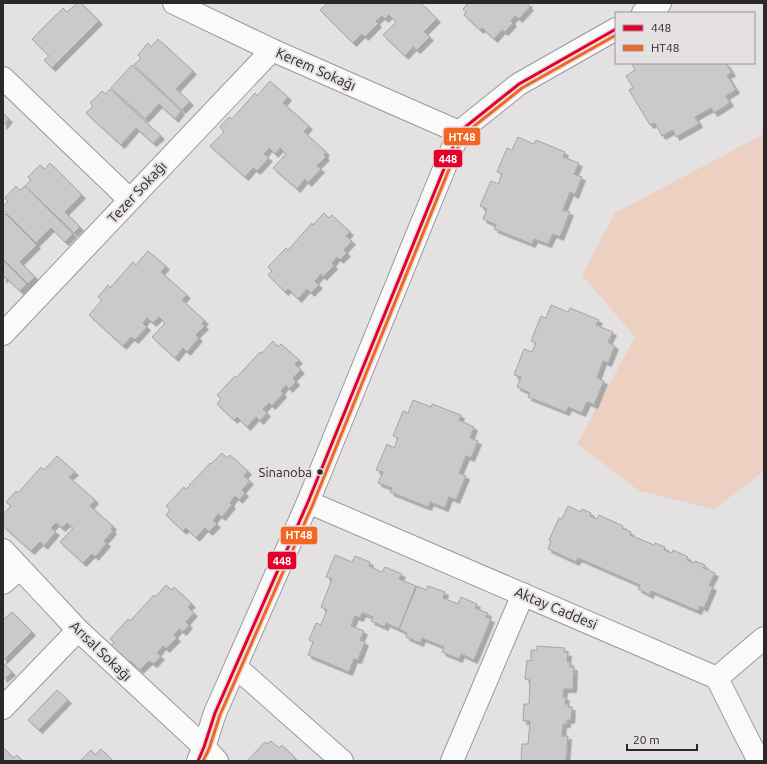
<svg xmlns="http://www.w3.org/2000/svg" width="767" height="764" viewBox="0 0 767 764" font-family="Ubuntu,sans-serif">
  <defs>
    <filter id="shadow"><feDropShadow dx="3.5" dy="3.5" stdDeviation="0" flood-color="#0004"/></filter>
  </defs>
  <rect width="100%" height="100%" fill="#e4e1e2"/>
  <path fill="#ecd1c2" d="M764 134V471L714 509 639 491 577 444 635 337 582 275 615 213Z"/>
  <path fill="#cbc9ca" stroke="#a6a4a4" filter="url(#shadow)" d="M77 3H81L99 21 52 68 44 60 49 56 32 39 63 8 67 12Z
    M328 3H421L437 19 424 32 430 37 417 50 413 47 405 56 383 35 396 22 389 15 385 19 382 16 376 21 378 24 365 37 362 34 353 43 320 10Z
    M468 3H529L528 5 530 7 519 19 515 16 511 21 513 23 505 32 502 30 494 39 482 28 480 30 464 15 466 12 463 9Z
    M158 39 193 71 176 89 190 102 182 110 134 65 141 58 138 55 148 43 151 47Z
    M634 63H726L732 73 727 75 736 90 726 96 730 103 714 113 711 108 695 117 699 124 676 137 673 130 662 136 655 123 650 125 629 90 633 88 626 76 635 70 632 64Z
    M132 65 181 111 175 119 159 104 145 119 111 88Z
    M270 81 288 97 283 103 309 126 304 132 326 152 324 155 326 157 317 166 321 169 308 183 305 179 297 189 273 168 286 154 280 148 275 154 269 148 264 154 269 158 257 171 253 168 245 177 210 146 224 132 220 127 229 117 232 119 255 93 257 96Z
    M110 89 161 136 153 143 136 128 121 145 86 113 93 106 90 103 102 91 106 94Z
    M3 113 9 119 3 126Z
    M518 137 534 144 536 140 565 152 563 157 579 163 574 174 582 177 575 195 570 192 563 210 570 212 560 237 553 234 548 244 534 239 532 244 494 229 496 225 483 219 487 209 480 206 491 181 498 184 502 174 497 172 507 148 512 150Z
    M50 163 82 195 65 212 80 227 74 233 25 186 31 180 28 177 40 165 45 169Z
    M16 186 20 190 25 186 73 234 65 242 51 228 36 243 3 210V206L8 202 5 198Z
    M324 213 329 218 332 215 350 232 346 236 352 241 344 250 347 253 340 260 337 257 332 263 334 266 323 277 321 274 315 281 319 285 311 293 307 289 298 299 288 289 285 292 268 275 272 271 268 267 286 248 288 250 312 223 313 225Z
    M6 214 37 245 20 262 35 277 28 284 3 259V216Z
    M148 251 166 266 161 272 187 295 182 300 205 321 202 323 205 326 196 335 199 338 187 352 183 348 175 358 152 337 165 323 159 317 153 323 147 318 143 323 147 327 135 340 131 337 123 346 89 315 102 300 98 297 108 285 110 288 133 262 136 265Z
    M3 260 27 284 20 291 5 277 3 280Z
    M551 305 568 312 570 308 599 320 596 325 613 332 608 342 615 346 608 363 603 361 597 378 604 381 594 405 587 402 582 413 568 407 566 412 528 397 530 393 517 387 521 377 514 375 524 349 532 352 536 343 531 341 541 316 546 318Z
    M273 341 278 347 281 344 299 360 295 364 301 370 293 378 296 382 289 389 286 385 281 391 283 394 272 406 269 403 263 409 267 413 260 421 256 417 247 427 237 417 234 420 217 404 221 399 217 395 235 376 236 378 260 352 262 353Z
    M413 400 431 407 432 404 461 415 459 420 474 427 470 438 478 441 471 458 466 456 459 473 466 476 456 500 449 497 445 508 430 502 428 507 390 492 392 488 378 483 383 472 376 470 387 444 394 448 398 438 393 436 403 411 408 413Z
    M222 453 227 458 230 455 248 471 244 476 250 481 242 490 245 493 239 500 235 496 230 503 232 505 222 517 218 514 213 521 217 524 209 532 205 528 196 538 186 528 183 531 166 515 170 510 166 506 184 487 186 489 210 463 211 464Z
    M57 456 75 472 69 477 95 500 90 506 113 526 111 529 113 531 104 541 107 543 95 557 92 554 83 563 60 542 73 528 67 523 62 528 56 523 51 528 56 532 44 546 40 542 31 551 3 526V514L11 506 6 502 16 491 18 493 41 467 44 470Z
    M568 506 581 512 582 509 591 513 590 516 597 519 599 515 623 526 622 528 631 532 630 535 654 545 655 543 665 547 664 550 672 553 673 550 688 557 687 560 694 563 695 561 705 565 703 568 715 573 709 585 713 587 704 608 700 606 698 611 651 591 650 595 638 589 640 585 578 558 576 562 548 549 551 541 549 540 559 518 562 519Z
    M335 555 352 562 355 556 370 562 369 566 382 572 385 567 402 574 399 579 416 586 399 629 386 623 385 627 371 621 373 617 362 613 360 618 355 616 351 626 364 631 360 640 365 642 358 660 354 659 349 672 308 655 313 642 309 640 316 623 321 625 327 610 321 607 332 579 326 577Z
    M166 585 172 590 174 587 192 604 188 607 194 613 186 622 189 625 183 632 179 629 174 635 177 638 166 649 163 646 157 653 161 656 154 664 149 661 140 670 130 661 127 663 110 647 114 642 110 639 128 619 130 621 154 595 155 597Z
    M417 586 426 590 428 586 445 592 443 598 458 604 461 597 477 604 475 608 488 613 486 617 491 619 474 660 461 654 459 659 442 652 444 647 422 638 420 643 406 637 407 633 399 629Z
    M12 612 32 632 3 661V620Z
    M537 646 565 648 564 652 568 653 567 662H570V667H574L573 689H564L563 697H566L565 704H569L568 707H572L571 720H567V724H563L562 736H568L566 761H521L522 744H528L530 721H523L524 704H529L530 680 525 679 527 660 531 661V650H537Z
    M3 663 12 672 4 679 3 678Z
    M57 690 68 700 39 730 28 720Z
    M271 741 279 748 282 745 296 759 293 761H247L265 742 267 744Z
    M3 747 13 758 17 755 23 761H3Z
    M101 749 113 761H80L91 750 95 755Z"/>
  <g fill="none" stroke-linecap="round" stroke-linejoin="round">
    <g stroke="#9a9899" stroke-width="24">
      <path id="street" d="M3 78 130 200
        M3 334 272 50
        M3 550 78 630 204 747 217 761
        M3 583 20 568
        M236 667 342 761
        M717 678 764 638
        M3 708 78 630
        M452 761 523 594"/>
    </g>
    <g stroke="#9a9899" stroke-width="24">
      <path id="secondary" d="M174 3 272 50 459 132
        M308 502 717 678 744 732 759 761"/>
    </g>
    <g stroke="#9a9899" stroke-width="24">
      <path id="primary" d="M643 13 660 3
        M198 761 204 747 215 713 308 502 459 132 519 84 616 29"/>
    </g>
    <use href="#street" stroke="#fbfafb" stroke-width="22"/>
    <use href="#secondary" stroke="#fbfafb" stroke-width="22"/>
    <use href="#primary" stroke="#fbfafb" stroke-width="22"/>
    <g stroke="#e5e0e1" stroke-width="6">
      <path id="bus-1" d="M198 761 204 747 215 713 308 502 459 132 519 84 616 29"/>
    </g>
    <g stroke="#e5e0e1" stroke-width="6">
      <path id="bus-2" d="M203 761 209 749 220 715 313 504 463 135 522 88 616 35"/>
    </g>
    <use href="#bus-1" stroke="#e4002b" stroke-width="3"/>
    <use href="#bus-2" stroke="#f26522" stroke-width="3"/>
  </g>
  <circle fill="#2a2828" stroke="#e5e0e1" stroke-width="1.5" cx="320" cy="472" r="3.5"/>
  <g text-anchor="middle" stroke-width="4" stroke-linejoin="round" paint-order="stroke">
    <g font-size="13" fill="#2a2828" stroke="#e5e0e1" text-anchor="end">
      <text x="312" y="477">Sinanoba</text>
    </g>
    <g font-size="14" fill="#2a2828" stroke="#e5e0e1">
      <text transform="translate(316 69) rotate(24)" y="5">Kerem Sokağı</text>
      <text transform="translate(137 192) rotate(-47)" y="5">Tezer Sokağı</text>
      <text transform="translate(556 608) rotate(23)" y="5">Aktay Caddesi</text>
      <text transform="translate(101 651) rotate(44)" y="5">Arısal Sokağı</text>
    </g>
  </g>
  <g stroke="#e5e0e1" stroke-width="1.5">
    <rect x="443" y="127" width="38" height="19" rx="4" fill="#f26522"/>
    <rect x="433" y="149" width="30" height="19" rx="4" fill="#e4002b"/>
    <rect x="280" y="526" width="38" height="19" rx="4" fill="#f26522"/>
    <rect x="267" y="551" width="30" height="19" rx="4" fill="#e4002b"/>
  </g>
  <g font-size="11" text-anchor="middle" font-weight="bold" fill="#fff">
    <text x="462" y="141">HT48</text>
    <text x="448" y="163">448</text>
    <text x="299" y="539">HT48</text>
    <text x="282" y="565">448</text>
  </g>
  <rect width="767" height="764" fill="none" stroke="#2a2828" stroke-width="8"/>
  <rect x="615" y="12" width="140" height="52" fill="#e5e0e1" stroke="#9a9697"/>
  <rect x="623" y="25" width="20" height="6" fill="#e4002b" stroke="#9a9697"/>
  <text x="651" y="32" font-size="12" fill="#2a2828">448</text>
  <rect x="623" y="45" width="20" height="6" fill="#f26522" stroke="#9a9697"/>
  <text x="651" y="52" font-size="12" fill="#2a2828">HT48</text>
  <path d="M627 744v6h70v-6" fill="none" stroke="#2a2828" stroke-width="2"/>
  <text x="633" y="744" font-size="12" fill="#2a2828" stroke="#e5e0e1" stroke-width="3" paint-order="stroke">20 m</text>
</svg>
